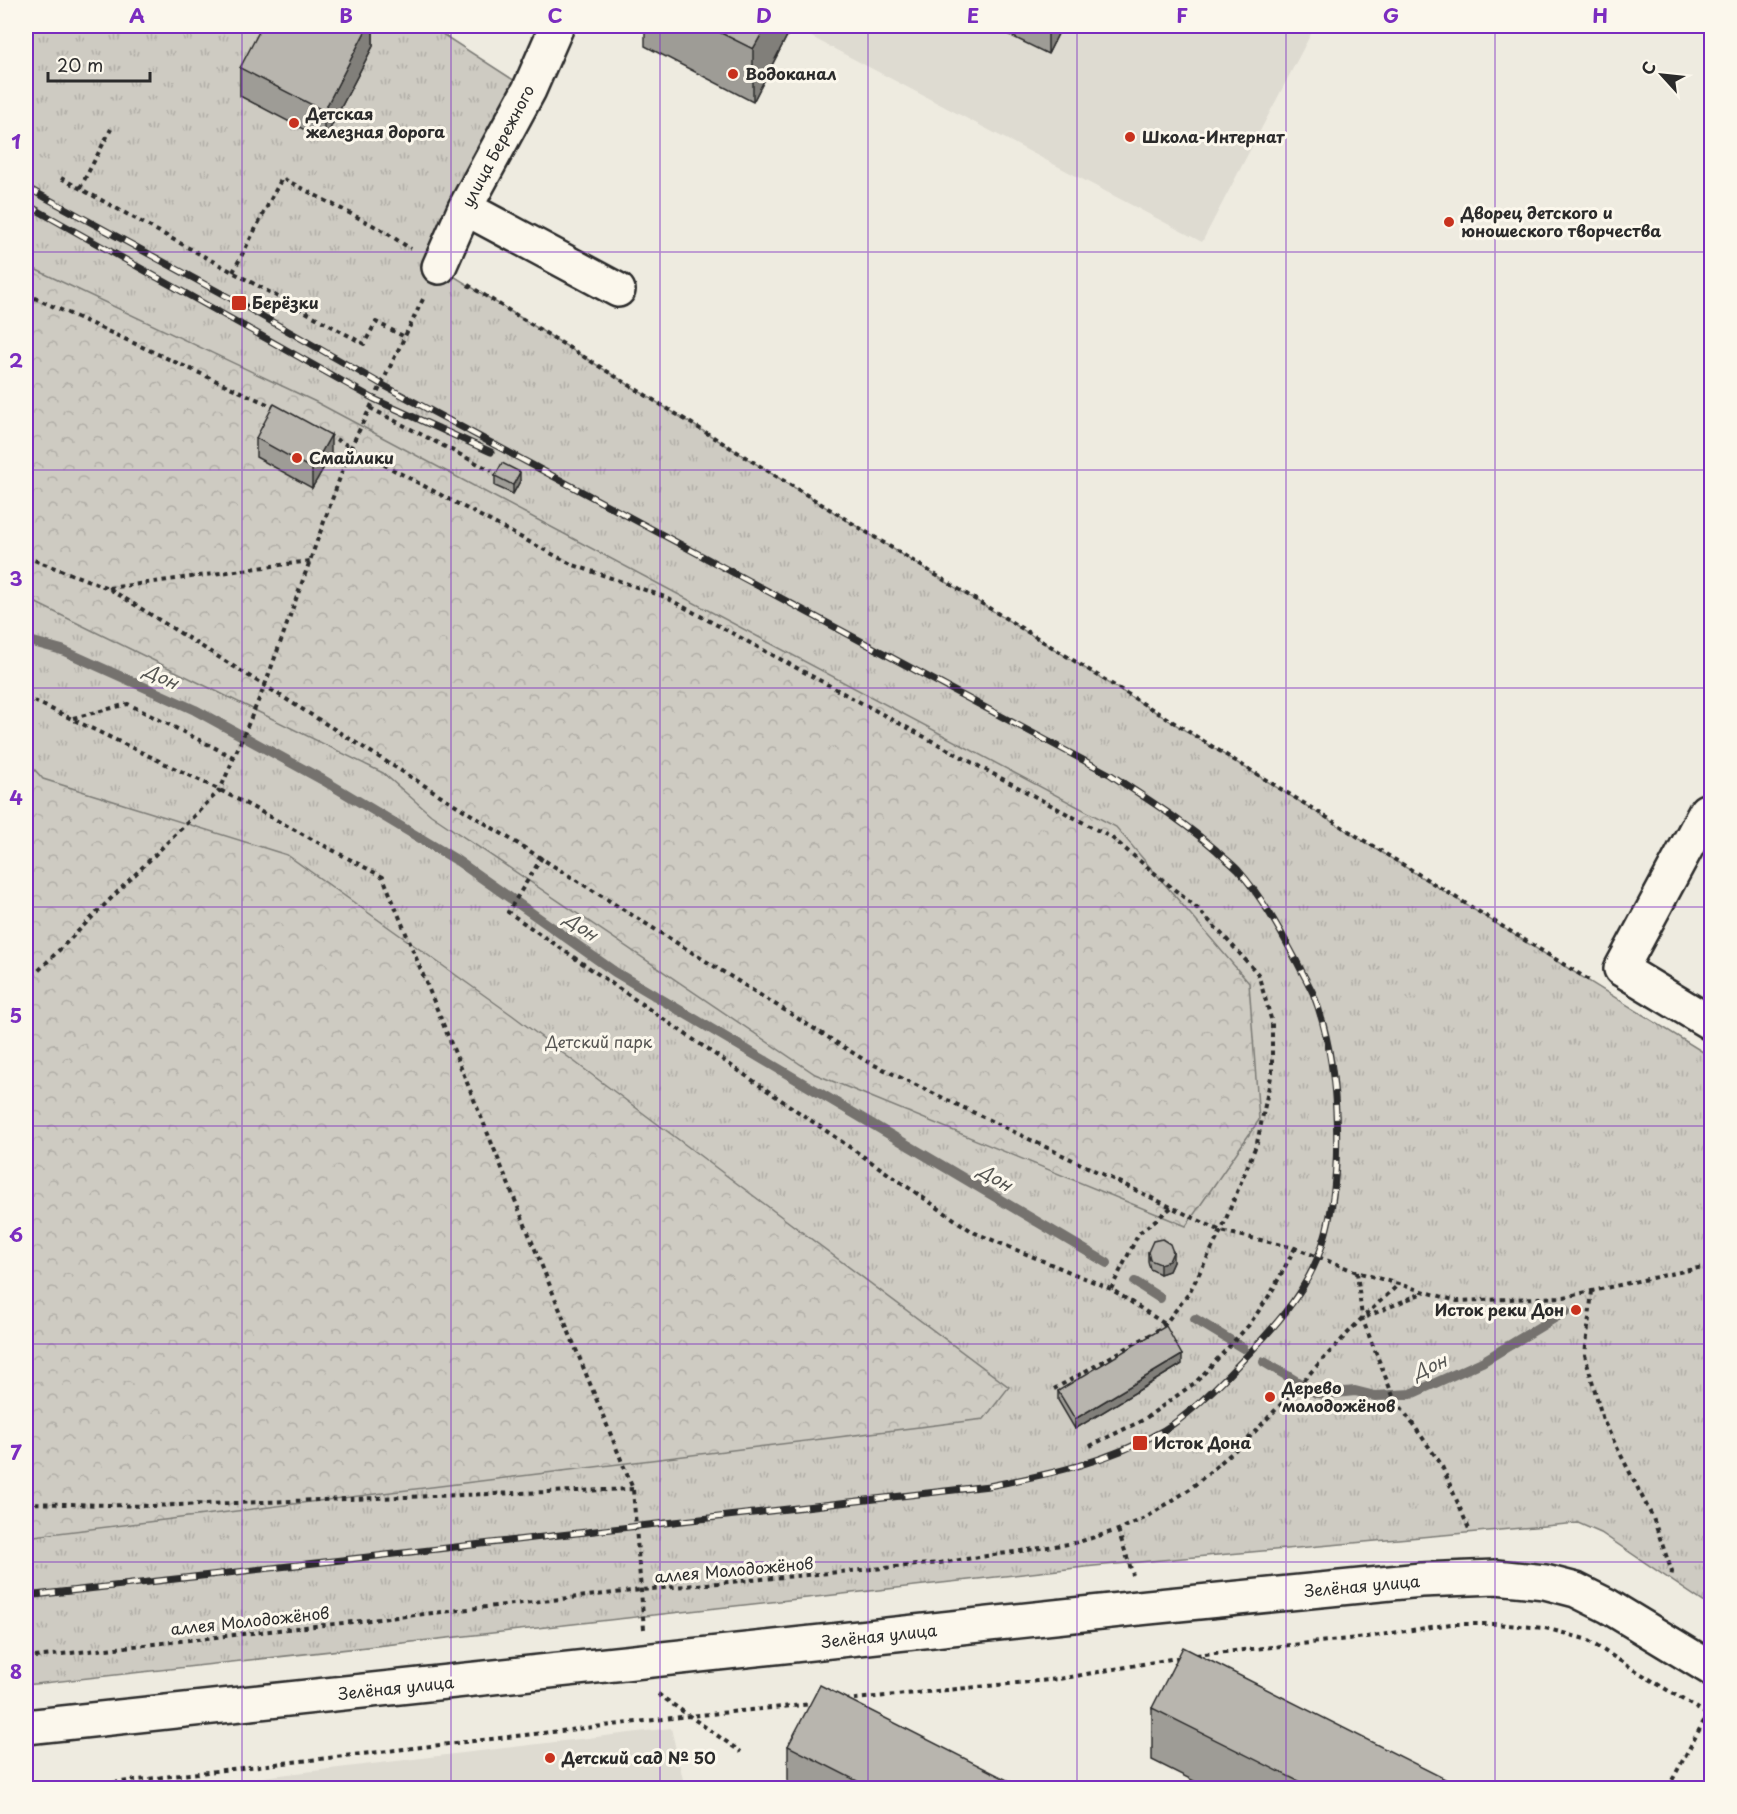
<svg xmlns="http://www.w3.org/2000/svg" width="1737" height="1814" viewBox="0 0 1737 1814" font-family="'Playpen Sans',sans-serif">
  <defs>
    <pattern id="grass-tufts" width="24" height="20" patternUnits="userSpaceOnUse" patternTransform="scale(1.5)"><rect width="24" height="20" fill="#cecbc2"/><path d="M3 7l-1-3M5 7V3M7 7l1-3M15 17l-1-3M17 17v-4M19 17l1-3" fill="none" stroke="#b1aea7"/></pattern>
    <pattern id="forest-crowns" width="20" height="18" patternUnits="userSpaceOnUse" patternTransform="scale(1.5)"><rect width="20" height="18" fill="#cecbc2"/><path d="M2 6a3 3 0 1 1 6 0M12 15a3 3 0 1 1 6 0" fill="none" stroke="#b1aea7"/></pattern>
  </defs>
  <rect width="100%" height="100%" fill="#eeebe0"/>
  <filter id="ink" filterUnits="userSpaceOnUse"><feTurbulence type="fractalNoise" baseFrequency=".0167" numOctaves="2"/><feDisplacementMap in="SourceGraphic" scale="12" xChannelSelector="R" yChannelSelector="G"/><feConvolveMatrix kernelMatrix="1 2 1 2 8 2 1 2 1" color-interpolation-filters="sRGB"/></filter>
  <g filter="url(#ink)">
    <path fill="#dedbd1" d="M782 26H1315L1202 242 804 33 790 30Z
      M671 1728 685 1788H172Z"/>
    <path fill="url(#grass-tufts)" stroke="#7c7b76" stroke-width="1.5" d="M26 26H430L529 90 439 267 1711 1057V1607L1601 1533 1578 1523 1094 1566 26 1685Z"/>
    <path fill="url(#forest-crowns)" stroke="#7c7b76" stroke-width="1.5" d="M26 265 316 402 1116 827 1249 983 1259 1120 1186 1226 815 1074 431 815 383 773 26 598Z
      M26 760 43 779 287 855 512 1015 1009 1387 984 1419 26 1537Z"/>
    <g fill="none" stroke-linecap="round" stroke-linejoin="round">
      <path stroke="#74726e" stroke-width="10" d="M26 640 62 650 195 710 323 780 455 859 615 972 1107 1263
        M1135 1282 1160 1298
        M1195 1319 1243 1348
        M1264 1362 1316 1393 1326 1394 1355 1391 1375 1396 1411 1394 1482 1362 1566 1311"/>
      <g stroke="#2b2b2b" stroke-width="38">
        <path id="minor" d="M465 208 618 290
          M439 267 465 208 529 90 557 26
          M1706 811 1621 969 1712 1024
          M26 1727 1148 1607 1421 1580 1496 1577 1545 1582 1576 1590 1608 1606 1712 1669"/>
      </g>
      <path stroke="#2b2b2b" stroke-width="4" stroke-dasharray="4.5 4.5" stroke-linecap="butt" d="M61 178 364 344 376 322 405 337
        M80 188 111 129
        M233 272 282 178 382 230 411 249
        M468 285 1589 980
        M26 294 276 408
        M370 408 492 471
        M328 435 571 564 665 597 1112 838 1198 909 1232 945 1258 974 1272 1022V1072L1257 1143 1221 1231 1189 1293 1165 1324 1155 1332 1054 1389
        M26 557 108 588 866 1061 1221 1231 1295 1248 1357 1272 1457 1301 1564 1297 1712 1265 1707 1243 1712 1217
        M109 588 310 561
        M26 697 220 790 383 877 633 1489 644 1629
        M73 718 128 704 235 758
        M542 857 508 912 973 1232 1111 1289 1165 1324
        M26 983 220 790 265 685 351 447 424 297
        M1357 1272 1362 1318 1393 1396 1441 1464 1469 1529
        M1111 1289 1139 1233 1172 1207
        M1592 1291 1585 1355 1603 1420 1653 1518 1672 1572 1671 1578
        M1366 1317 1425 1292
        M1090 1446 1143 1420 1196 1382 1249 1325 1271 1293 1295 1248
        M26 1503 149 1506 633 1489
        M1118 1530 1133 1575
        M1196 1655 1367 1637 1451 1624H1495L1545 1628 1585 1639 1706 1714
        M26 1658 641 1590 939 1563 1075 1543 1118 1530 1147 1517 1190 1489 1248 1439 1362 1318 1399 1284
        M658 1694 741 1752
        M845 1700 1059 1679 1182 1657
        M69 1788 689 1716 813 1704
        M1668 1788 1712 1706"/>
      <use href="#minor" stroke="#fbf7ec" stroke-width="33"/>
      <g stroke="#2b2b2b" stroke-width="7">
        <path id="rail" d="M26 187 239 303 381 384 1111 775C1147 799 1183 821 1216 850 1223 857 1231 863 1238 870 1262 897 1280 930 1297 962 1302 972 1308 983 1313 993 1341 1065 1346 1185 1318 1257 1301 1299 1269 1333 1238 1365 1218 1386 1189 1415 1164 1430 1109 1462 1050 1474 989 1486L26 1596
          M26 204 374 399 491 452"/>
      </g>
      <use href="#rail" stroke="#fbf7ec" stroke-width="4.5" stroke-dasharray="14" stroke-linecap="butt"/>
    </g>
    <path fill="#9e9c96" stroke="#2b2b2b" stroke-width="1.5" d="M373 26V46L324 140 240 96V68Z
      M645 26H790V30L753 102 645 46Z
      M991 26H1062L1048 54Z
      M256 438 331 455 312 488 256 457Z
      M495 476 520 481 513 494 495 486Z
      M1148 1252 1173 1262 1169 1271 1160 1274 1150 1269 1148 1261Z
      M1182 1364 1075 1429 1058 1400V1391Z
      M1152 1708 1463 1788H1208L1152 1760Z
      M788 1746 1023 1788H788Z"/>
    <path fill="#817f7a" stroke="#2b2b2b" stroke-width="1.5" d="M368 26H373V46L324 140V111Z
      M766 26H790V30L753 102V49Z
      M1048 26H1062L1048 54Z
      M331 435V455L312 488V469Z
      M520 472V481L513 494V485Z
      M1173 1252V1262L1169 1271 1160 1274V1264Z
      M1182 1355V1364L1075 1429V1419Z"/>
    <path fill="#b8b5ae" stroke="#2b2b2b" stroke-width="1.5" d="M262 26H368L324 111 240 68Z
      M707 26H766L753 49Z
      M274 404 331 435 312 469 256 438Z
      M502 463 520 472 513 485 495 476Z
      M1162 1239 1170 1244 1173 1252 1169 1261 1160 1264 1150 1260 1148 1252 1153 1241Z
      M1166 1326 1182 1355 1075 1419 1058 1391Z
      M1183 1647 1463 1788H1312L1152 1708Z
      M820 1685 1023 1788H871L788 1746Z"/>
  </g>
  <path fill="none" stroke="#7b2cbf" stroke-width="1.5" stroke-opacity="0.55" d="M242 26V1788M451 26V1788M660 26V1788M868 26V1788M1077 26V1788M1286 26V1788M1495 26V1788M26 252H1712M26 470H1712M26 688H1712M26 907H1712M26 1126H1712M26 1344H1712M26 1562H1712"/>
  <g fill="#c8321e" stroke="#fbf7ec" stroke-width="2">
    <circle cx="733" cy="74" r="6"/>
    <circle cx="294" cy="123" r="6"/>
    <circle cx="1130" cy="137" r="6"/>
    <circle cx="1449" cy="222" r="6"/>
    <rect x="231" y="295" width="16" height="16" rx="3"/>
    <circle cx="297" cy="458" r="6"/>
    <circle cx="1576" cy="1310" r="6"/>
    <circle cx="1270" cy="1397" r="6"/>
    <rect x="1132" y="1435" width="16" height="16" rx="3"/>
    <circle cx="550" cy="1758" r="6"/>
  </g>
  <g text-anchor="middle" stroke-width="6" stroke-linejoin="round" paint-order="stroke">
    <g font-size="16" font-weight="bold" fill="#2b2b2b" stroke="#fbf7ec" text-anchor="start">
      <text x="745" y="80">Водоканал</text>
      <text x="306" y="120">Детская<tspan x="306" dy="18">железная дорога</tspan></text>
      <text x="1142" y="143">Школа-Интернат</text>
      <text x="1461" y="219">Дворец детского и<tspan x="1461" dy="18">юношеского творчества</tspan></text>
      <text x="252" y="309">Берёзки</text>
      <text x="309" y="464">Смайлики</text>
      <text x="1564" y="1316" text-anchor="end">Исток реки Дон</text>
      <text x="1282" y="1394">Дерево<tspan x="1282" dy="18">молодожёнов</tspan></text>
      <text x="1154" y="1449">Исток Дона</text>
      <text x="562" y="1764">Детский сад № 50</text>
    </g>
    <g font-size="16" fill="#2b2b2b" stroke="#fbf7ec">
      <text transform="translate(498 146) rotate(-62)" y="6">улица Бережного</text>
      <text transform="translate(734 1570) rotate(-5)" y="6">аллея Молодожёнов</text>
      <text transform="translate(1362 1586) rotate(-5)" y="6">Зелёная улица</text>
      <text transform="translate(250 1621) rotate(-6)" y="6">аллея Молодожёнов</text>
      <text transform="translate(879 1636) rotate(-6)" y="6">Зелёная улица</text>
      <text transform="translate(396 1688) rotate(-6)" y="6">Зелёная улица</text>
    </g>
    <g font-size="16" fill="#545351" stroke="#fbf7ec">
      <text x="599" y="1048">Детский парк</text>
    </g>
    <g font-size="18" font-style="italic" fill="#555552" stroke="#fbf7ec">
      <text transform="translate(161 677) rotate(25)" y="6">Дон</text>
      <text transform="translate(581 927) rotate(35)" y="6">Дон</text>
      <text transform="translate(995 1178) rotate(31)" y="6">Дон</text>
      <text transform="translate(1430 1367) rotate(-24)" y="6">Дон</text>
    </g>
  </g>
  <rect width="1737" height="1814" fill="none" stroke="#fbf7ec" stroke-width="66"/>
  <g transform="translate(1662 75) rotate(297)" stroke="#fbf7ec" stroke-width="4.5" paint-order="stroke">
  <path d="M0-4.5L10 22L0 15L-10 22Z" fill="#2b2b2b"/>
  <text y="-9" font-size="16" font-weight="bold" text-anchor="middle" fill="#2b2b2b">С</text>
  </g>
  <path d="M48 72v9h102v-9" fill="none" stroke="#2b2b2b" stroke-width="3"/>
  <text x="57" y="72" font-size="18" fill="#2b2b2b" stroke="#fbf7ec" stroke-width="4.5" paint-order="stroke">20 m</text>
  <rect x="33" y="33" width="1671" height="1748" fill="none" stroke="#7b2cbf" stroke-width="2"/>
  <g font-size="20" text-anchor="middle" font-weight="bold" fill="#7b2cbf">
    <text x="137" y="23">A</text>
    <text x="346" y="23">B</text>
    <text x="555" y="23">C</text>
    <text x="764" y="23">D</text>
    <text x="973" y="23">E</text>
    <text x="1182" y="23">F</text>
    <text x="1391" y="23">G</text>
    <text x="1600" y="23">H</text>
    <text x="16" y="149">1</text>
    <text x="16" y="368">2</text>
    <text x="16" y="586">3</text>
    <text x="16" y="805">4</text>
    <text x="16" y="1023">5</text>
    <text x="16" y="1242">6</text>
    <text x="16" y="1460">7</text>
    <text x="16" y="1679">8</text>
  </g>
</svg>
